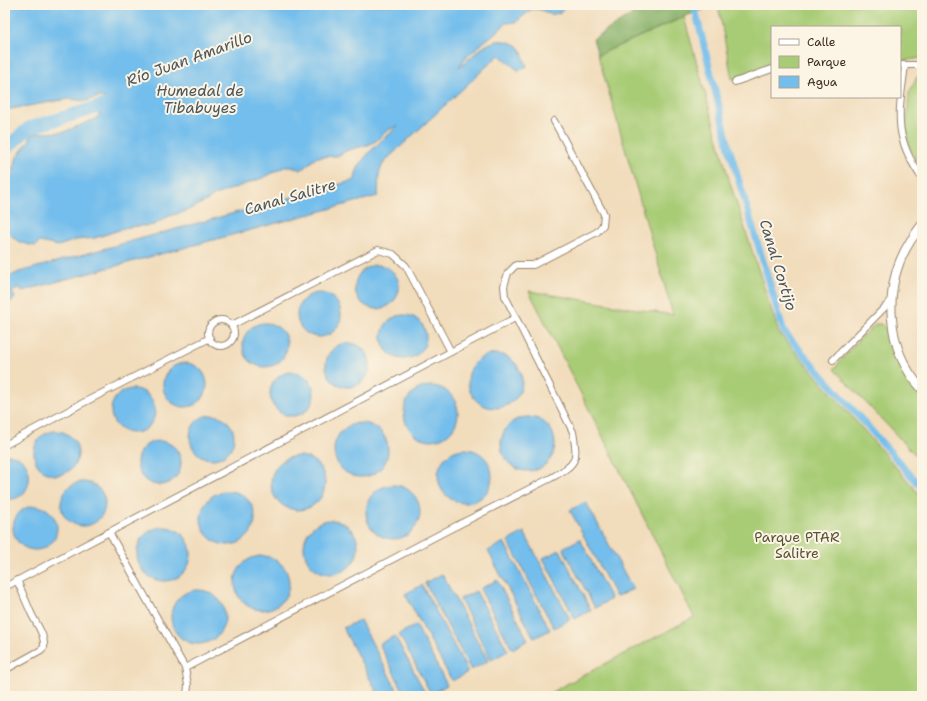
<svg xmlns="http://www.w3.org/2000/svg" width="927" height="701" viewBox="0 0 927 701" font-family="'Shantell Sans',sans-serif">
  <rect width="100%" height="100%" fill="#fcf5e5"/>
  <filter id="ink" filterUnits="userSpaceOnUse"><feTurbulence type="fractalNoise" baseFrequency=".025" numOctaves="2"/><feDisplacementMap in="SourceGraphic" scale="8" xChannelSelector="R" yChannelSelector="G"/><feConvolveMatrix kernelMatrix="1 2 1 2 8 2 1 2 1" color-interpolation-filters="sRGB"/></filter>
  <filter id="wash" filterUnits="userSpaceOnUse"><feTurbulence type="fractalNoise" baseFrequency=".012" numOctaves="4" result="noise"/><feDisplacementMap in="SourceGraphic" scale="16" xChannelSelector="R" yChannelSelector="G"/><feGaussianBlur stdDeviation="0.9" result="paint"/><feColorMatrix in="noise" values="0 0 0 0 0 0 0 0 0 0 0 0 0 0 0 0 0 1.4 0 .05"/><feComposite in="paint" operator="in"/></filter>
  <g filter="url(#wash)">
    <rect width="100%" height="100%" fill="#f1dcbb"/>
    <path fill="#a8cc76" stroke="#727b4a" d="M718 5H922V58L900 61V27H772V66L732 79Z
      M684 17 730 183 779 333 922 497V696H544L694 617 529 291 673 315 598 55Z
      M922 72V172L909 147 906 129 909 93 917 77Z
      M876 324H881L886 329 902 368 922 394V462L834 369 859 339Z"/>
    <path fill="#86b067" stroke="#606d42" d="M647 5H705V9L683 17 598 55 593 39Z"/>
    <path fill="#73beec" stroke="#577485" d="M5 5H567L561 12 551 15 542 10 532 9 516 22 507 23 496 32 466 57 459 67C473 57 489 35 509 42 513 43 518 45 520 48 523 53 524 60 527 66L519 71 499 55 385 161C377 171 379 184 378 196L22 291 20 287 12 292 15 298 5 306V279L19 272 355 180C356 158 384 140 399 125L387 131 376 141 368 145 348 150 337 156 317 157 301 170 293 167H284L265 177 215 195 208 200 184 212 169 216 154 225 128 227 95 238 76 240 58 246 40 242 35 246C29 245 19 243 15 239 11 236 10 233 5 230V184L12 175 17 157 29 141 31 135 37 133 64 132 95 119 99 115 105 98 99 97 86 101 68 99 5 110Z
      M355 287a22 22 0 1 1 44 0a22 22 0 1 1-44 0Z
      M297 315a22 22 0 1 1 44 0a22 22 0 1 1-44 0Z
      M382 337a22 22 0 1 1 44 0a22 22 0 1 1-44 0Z
      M243 345a22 22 0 1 1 44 0a22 22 0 1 1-44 0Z
      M326 365a22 22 0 1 1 44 0a22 22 0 1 1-44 0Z
      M468 381a27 27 0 1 1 54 0a27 27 0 1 1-54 0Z
      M163 385a22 22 0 1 1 44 0a22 22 0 1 1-44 0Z
      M270 394a22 22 0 1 1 44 0a22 22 0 1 1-44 0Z
      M404 413a27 27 0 1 1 54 0a27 27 0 1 1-54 0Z
      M111 411a22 22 0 1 1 44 0a22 22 0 1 1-44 0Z
      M190 437a22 22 0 1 1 44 0a22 22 0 1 1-44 0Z
      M501 444a27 27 0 1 1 54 0a27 27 0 1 1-54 0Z
      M334 450a27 27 0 1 1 54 0a27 27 0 1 1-54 0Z
      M34 453a22 22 0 1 1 44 0a22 22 0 1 1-44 0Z
      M137 463a22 22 0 1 1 44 0a22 22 0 1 1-44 0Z
      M438 476a27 27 0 1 1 54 0a27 27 0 1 1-54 0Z
      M5 455C38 451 37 504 5 499Z
      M271 483a27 27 0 1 1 54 0a27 27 0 1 1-54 0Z
      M61 504a22 22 0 1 1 44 0a22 22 0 1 1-44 0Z
      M366 512a27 27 0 1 1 54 0a27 27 0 1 1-54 0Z
      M201 518a27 27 0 1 1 54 0a27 27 0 1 1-54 0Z
      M586 502 633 589 616 597 570 510Z
      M13 528a22 22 0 1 1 44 0a22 22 0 1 1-44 0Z
      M304 547a27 27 0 1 1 54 0a27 27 0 1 1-54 0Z
      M137 554a27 27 0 1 1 54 0a27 27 0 1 1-54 0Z
      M524 532 570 619 554 628 508 541Z
      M580 539 611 599 595 608 563 548Z
      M504 542 550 630 534 638 488 551Z
      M560 550 591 610 575 619 543 558Z
      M235 583a27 27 0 1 1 54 0a27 27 0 1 1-54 0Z
      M442 574 488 661 471 670 425 583Z
      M497 580 528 640 512 649 480 589Z
      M422 585 468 672 452 681 405 594Z
      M171 617a27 27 0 1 1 54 0a27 27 0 1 1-54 0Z
      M476 591 508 651 491 660 460 599Z
      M360 620 400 696H379L343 628Z
      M416 625 447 685 431 694 399 634Z
      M395 636 427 696H406L379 644Z"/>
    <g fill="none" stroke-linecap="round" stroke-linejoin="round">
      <path stroke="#73beec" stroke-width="7" d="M694 5 730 151 784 332 922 488"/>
      <path stroke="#73beec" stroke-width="13" d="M5 149 29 128 118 101"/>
    </g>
  </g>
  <g filter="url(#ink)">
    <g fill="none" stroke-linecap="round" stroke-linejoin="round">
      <g stroke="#96836c" stroke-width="8">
        <path id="minor" d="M900 65H922
          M905 65C899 112 892 136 922 178
          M735 82 772 69
          M208 333a13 13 0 1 1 26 0a13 13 0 1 1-26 0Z
          M232 325 378 250 393 254 406 266 451 352
          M833 360 891 301
          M5 445 79 405 210 338
          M109 532 185 668 448 530 551 478C577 463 578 462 573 432L505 296 504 286 508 273 516 265H533L597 232 603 225 604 214 554 121
          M5 587 515 318
          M185 668 188 685 187 696
          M5 670 41 650 44 647C45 635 37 625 32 615 27 604 22 592 17 580"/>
      </g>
      <g stroke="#96836c" stroke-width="10">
        <path id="tertiary" d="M922 225C918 229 915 235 911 240 882 285 885 349 922 389"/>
      </g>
      <use href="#minor" stroke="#fff" stroke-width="6"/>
      <use href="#tertiary" stroke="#fff" stroke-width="8"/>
    </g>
  </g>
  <g text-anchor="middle" stroke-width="4" stroke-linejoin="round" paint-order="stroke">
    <g font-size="14" fill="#565234" stroke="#fcf5e5">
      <text x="797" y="542">Parque PTAR<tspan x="797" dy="16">Salitre</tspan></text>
    </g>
    <g font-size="15" font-style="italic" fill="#4c565c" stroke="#fcf5e5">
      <text transform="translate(189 59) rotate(-20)" y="5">Río Juan Amarillo</text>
      <text x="200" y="96">Humedal de<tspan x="200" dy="17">Tibabuyes</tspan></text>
      <text transform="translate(290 197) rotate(-16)" y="5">Canal Salitre</text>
      <text transform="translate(778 265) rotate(73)" y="5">Canal Cortijo</text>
    </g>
  </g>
  <rect width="927" height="701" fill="none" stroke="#fcf5e5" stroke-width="20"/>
  <rect x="771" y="26" width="130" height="72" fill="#fcf5e5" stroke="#afa495"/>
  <rect x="779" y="39" width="20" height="6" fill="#ffffff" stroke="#afa495"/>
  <text x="807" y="46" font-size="12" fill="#3b2a1e">Calle</text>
  <rect x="779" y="56" width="20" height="12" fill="#a8cc76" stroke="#afa495"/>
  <text x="807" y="66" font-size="12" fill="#3b2a1e">Parque</text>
  <rect x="779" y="76" width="20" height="12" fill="#73beec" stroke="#afa495"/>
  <text x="807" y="86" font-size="12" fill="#3b2a1e">Agua</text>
</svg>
